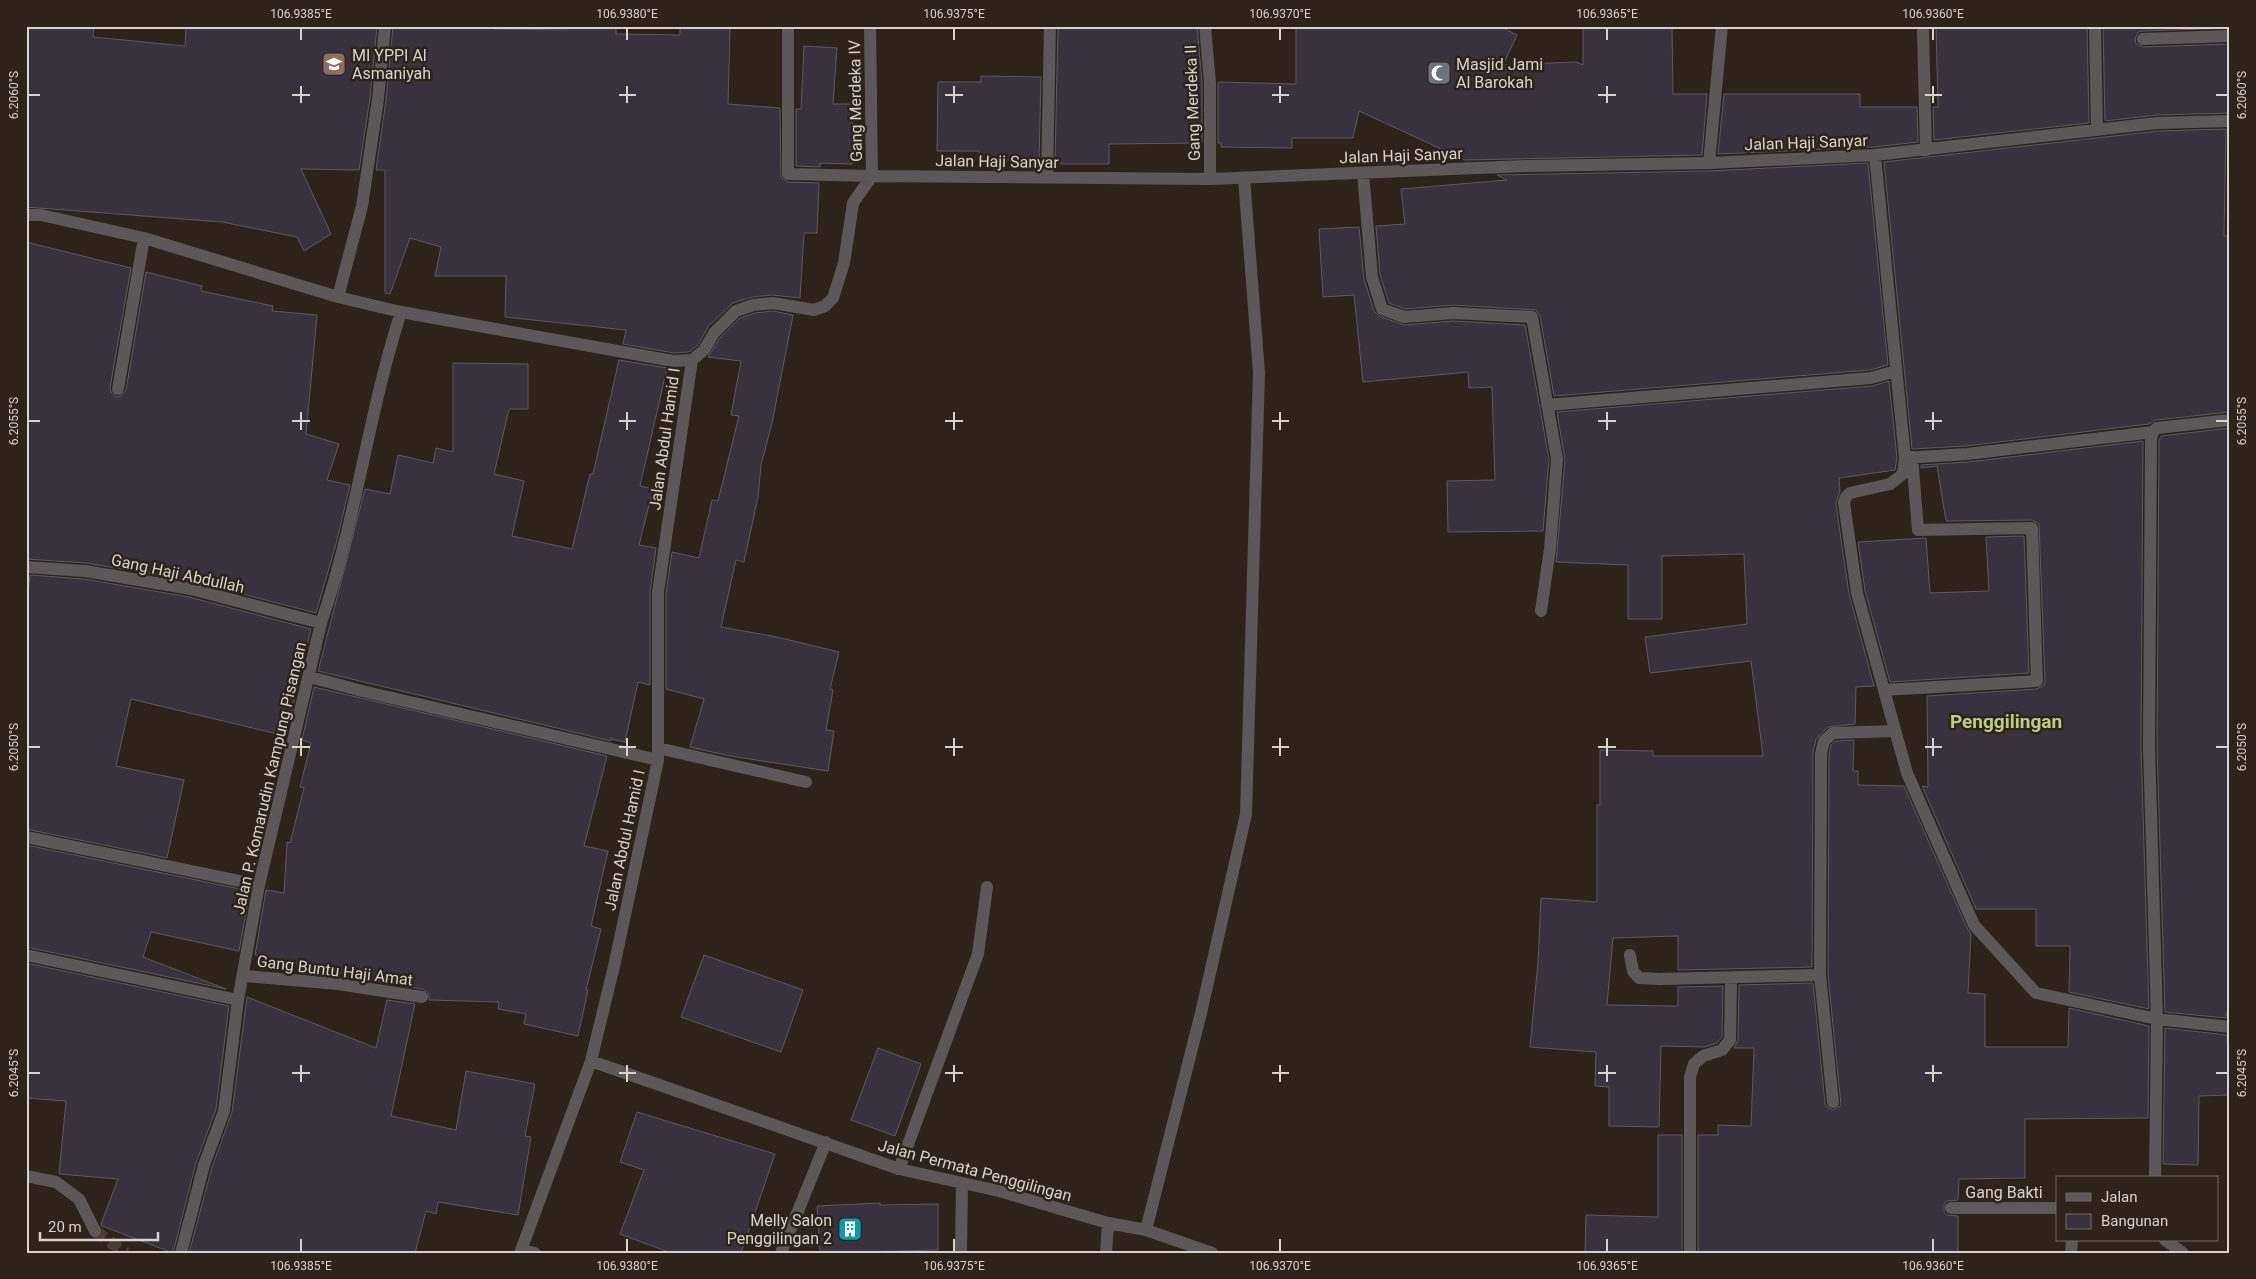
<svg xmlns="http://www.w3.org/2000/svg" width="2256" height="1279" viewBox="0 0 2256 1279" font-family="Roboto,sans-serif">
  <rect width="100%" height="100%" fill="#2e231b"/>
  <path fill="#39323e" stroke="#5f5864" d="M26 26H94L93 37 185 46 186 26H377L370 98 359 170 301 169 331 234 304 251 297 237 222 222 26 207Z
    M393 26 494 27V29L567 30 569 26 616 28V34L680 35V26H730L728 104 780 108 781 178 788 182 819 183 817 233H804L800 298 772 295 752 297 733 303 708 327 698 345 689 352 674 353 623 344 626 330 505 317 506 276H435L441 247 410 238 390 294 385 293V170H376L386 100Z
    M1058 26H1197L1202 83V143L1109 144V164H1060V161H1055Z
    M1296 26H1499L1517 35 1503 65 1576 62 1583 65V26H1672L1673 94H1707L1702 155 1465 160 1359 111 1353 138H1292V148L1221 147V143H1218V82L1296 84Z
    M1936 26H2087L2089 123 1934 140 1933 107H1938Z
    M2103 26H2230V28L2143 31 2138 32 2135 39 2136 44 2143 47 2230 44V113L2157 115 2105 121Z
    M804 46 837 48 833 104H853L852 164 820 163V167L796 166V109H801Z
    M981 76 1041 77 1039 161 979 159V151H937L938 82H981Z
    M1724 94H1860V107H1917L1918 142 1874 147 1718 154Z
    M2226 129 2224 236H2230V412L2156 420 2149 424 1966 446 1912 449 1884 162 2158 131Z
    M1868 163 1888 365 1870 370 1554 396 1540 316 1536 310 1453 305 1405 309 1389 303 1380 275 1376 226 1405 224 1401 189 1507 180 1497 175 1709 171Z
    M1359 227 1364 279 1374 311 1379 316 1404 325 1453 321 1525 325 1549 459 1543 531 1448 532 1447 481 1495 480 1492 387 1469 388 1468 372 1363 382 1354 295 1323 297 1319 229Z
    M26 242 131 268 110 388 111 392 116 397 121 396 126 390 146 272 202 286 201 291 273 306 272 311 317 315 306 434 339 444 327 480 350 485 336 544 316 613 192 581 86 563 26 559Z
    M773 311 793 315 772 423 761 465 758 497 744 562 736 560 721 627 777 637 839 652 830 689 833 690 826 730 834 731 828 771 730 756 690 747 704 699 666 689V593L672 552 699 558 712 500 718 501 739 416 731 415 741 361 708 357 720 338 740 318 755 313Z
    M619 360 667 368 640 486 653 489 639 545 656 548 650 592V685L638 682 625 742 611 739V741L318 671 365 489 390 494 398 455 433 463 436 448 453 452V363L528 364V409H509L494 474 524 481 512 536 572 549 590 474H593Z
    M1889 381 1897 458 1895 470 1839 478 1840 491 1836 504 1849 594 1874 686 1856 687 1855 724 1828 727 1816 739 1813 752 1812 967 1678 970V936L1613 938 1607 1005 1678 1006V987L1723 986 1722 1037 1717 1043 1705 1047 1661 1046 1659 1127 1609 1126V1087L1595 1086 1596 1052 1530 1047 1538 962 1541 898 1597 902V805H1600V750L1653 751V756H1763L1751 661 1650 673 1645 637 1747 624 1744 554 1662 556V619H1628V565L1556 562 1565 460 1557 412 1872 386Z
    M2230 428V735L2228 773H2230V1013H2226V1018L2165 1012 2157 747 2159 440 2161 436Z
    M2143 441 2141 747 2149 1009 2069 992 2070 946H2036V909H1976L1922 786 1928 787 1927 696 2037 689 2044 685 2045 681 2039 524 2032 520 1946 521 1937 466 1921 468V465L1968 462Z
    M2024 536 2029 673 1890 682 1865 591 1858 542 1926 538 1930 593 1989 591 1986 537Z
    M30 575 84 579 189 597 311 629 286 736 131 699 116 766 184 780 167 858 26 829V608Z
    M314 687 607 756 584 846 608 851 591 926 601 929 586 990H588L578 1036 524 1024 526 1014 498 1009 499 1002 429 1000V994L423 989 390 984 255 955 266 890 284 893 287 842 290 843 304 788 300 787 311 743 302 740Z
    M1854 740 1853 771H1858V785L1904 786 1967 928 1971 934 1968 993 1985 994V1047H2068L2069 1008 2149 1026 2148 1118 2025 1119V1178L1959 1179 1958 1200 1947 1201 1944 1204V1212L1947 1215 1958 1216V1253H1698V1135H1718V1125L1751 1126 1754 1048H1734L1738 1040 1739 985 1813 983 1825 1103 1827 1107 1833 1110 1841 1105 1828 975 1829 755 1831 745 1836 741Z
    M26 845 250 891 239 951 151 932 143 957 226 989 26 947Z
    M704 955 803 990 781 1052 681 1017Z
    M26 963 229 1006 216 1109 196 1163 173 1253 102 1226 101 1224 118 1179 59 1174 66 1101 26 1098Z
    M247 997 376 1048 387 1000 415 1004 391 1116 456 1130 466 1071 535 1084 525 1136 531 1137 518 1215 438 1202 436 1214 426 1211 415 1253H189L212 1167 232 1112Z
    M2165 1028 2227 1035 2230 1095 2199 1096 2198 1165 2163 1164Z
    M878 1048 921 1064 895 1136 851 1120Z
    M637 1112 775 1154 741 1253H671L620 1234 644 1170 620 1162Z
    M1658 1135H1682V1253H1585L1586 1215 1658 1217Z
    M880 1203V1205L938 1204V1250L820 1253 817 1206Z"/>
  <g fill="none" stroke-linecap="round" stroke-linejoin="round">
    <path stroke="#483d36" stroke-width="12" stroke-dasharray="12 6" stroke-linecap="butt" d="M95 1231 126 1253"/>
    <path stroke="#5e5759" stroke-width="12" d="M899 1169 978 954 987 887
      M1146 1230 1201 1013 1246 814 1259 373 1244 178"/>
    <path stroke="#5e5759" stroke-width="12" d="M788 26V174L872 176 870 26
      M1205 26 1210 83V179
      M2095 26 2097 130
      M1923 31 1926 150
      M2143 39 2230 36
      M1875 155 1905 458 1903 474 1890 484 1850 493 1846 497 1844 503 1857 593 1907 773 1974 925 2036 993 2157 1019 2155 1178
      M1709 163 1722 26
      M1363 173 1372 277 1382 309 1404 317 1453 313 1532 317 1557 459 1550 549 1541 611
      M1047 178 1050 26
      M26 215H41L144 238 338 297 401 312 673 361 692 360
      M338 297 362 206 378 99 385 26
      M692 360 704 350 714 333 736 311 753 305 773 303 814 310 825 306 833 298 844 263 853 203 872 176 1210 179 1526 166 1709 163 1875 155 2157 123 2230 121
      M118 389 144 238
      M1547 405 1871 378 1896 371
      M2153 432 2151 439 2149 747 2157 1019 2230 1027
      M1905 458 1967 454 2153 432 2157 428 2230 420
      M26 567 85 571 191 589 321 623
      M310 677 362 691 658 760
      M1884 690 2037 681 2032 528 1918 530 1912 457
      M658 748 806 782
      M26 837 259 885
      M26 955 238 1000
      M1630 955 1633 971 1639 978 1660 979 1820 975 1821 754 1824 741 1833 733 1895 731
      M1820 975 1833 1102
      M244 976 338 984 422 997
      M591 1061 899 1169 999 1191 1108 1223 1146 1230 1212 1253
      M26 1176 56 1182 79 1199 95 1231
      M1951 1208H2057
      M2165 1240 2183 1253
      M522 1250 535 1253
      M181 1253 204 1165 224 1111 238 1000 259 885 321 623C356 522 368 414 401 312
      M520 1253 591 1061 615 962 658 760V592L692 360
      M781 1253 826 1142
      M961 1253 962 1183
      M1106 1253 1108 1223
      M1690 1253V1077L1694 1064 1703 1056 1722 1050 1730 1040 1731 978
      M2071 1253 2072 1240"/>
  </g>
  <path fill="none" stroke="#d9d2cc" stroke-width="2" d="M301 28V40M627 28V40M954 28V40M1280 28V40M1607 28V40M1933 28V40M301 86V103M627 86V103M954 86V103M1280 86V103M1607 86V103M1933 86V103M28 95H40M292 95H310M619 95H636M945 95H963M1272 95H1289M1598 95H1616M1925 95H1942M2216 95H2228M301 412V430M627 412V430M954 412V430M1280 412V430M1607 412V430M1933 412V430M28 421H40M292 421H310M619 421H636M945 421H963M1272 421H1289M1598 421H1616M1925 421H1942M2216 421H2228M301 738V756M627 738V756M954 738V756M1280 738V756M1607 738V756M1933 738V756M28 747H40M292 747H310M619 747H636M945 747H963M1272 747H1289M1598 747H1616M1925 747H1942M2216 747H2228M301 1065V1082M627 1065V1082M954 1065V1082M1280 1065V1082M1607 1065V1082M1933 1065V1082M28 1073H40M292 1073H310M619 1073H636M945 1073H963M1272 1073H1289M1598 1073H1616M1925 1073H1942M2216 1073H2228M301 1239V1252M627 1239V1252M954 1239V1252M1280 1239V1252M1607 1239V1252M1933 1239V1252"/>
  <defs>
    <g id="school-square" transform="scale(1.25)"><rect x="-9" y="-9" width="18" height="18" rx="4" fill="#8d6e63" stroke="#2e231b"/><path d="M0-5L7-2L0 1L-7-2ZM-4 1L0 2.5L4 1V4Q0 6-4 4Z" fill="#fff"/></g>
    <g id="mosque-square" transform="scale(1.25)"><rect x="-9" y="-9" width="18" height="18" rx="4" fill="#6b7280" stroke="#2e231b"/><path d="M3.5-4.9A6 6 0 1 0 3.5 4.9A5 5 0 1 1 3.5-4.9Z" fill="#fff"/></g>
    <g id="building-square" transform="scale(1.25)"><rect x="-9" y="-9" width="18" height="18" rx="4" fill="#0f9aa8" stroke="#2e231b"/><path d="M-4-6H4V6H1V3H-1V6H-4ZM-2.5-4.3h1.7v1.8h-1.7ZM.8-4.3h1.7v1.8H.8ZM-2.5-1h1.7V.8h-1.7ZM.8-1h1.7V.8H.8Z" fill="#fff"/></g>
  </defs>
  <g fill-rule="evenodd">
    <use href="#school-square" x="334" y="64"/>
    <use href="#mosque-square" x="1439" y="73"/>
    <use href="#building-square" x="850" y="1229"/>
  </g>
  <g text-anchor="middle" stroke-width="5" stroke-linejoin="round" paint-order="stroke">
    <g font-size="16" fill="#d9d2cc" stroke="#2e231b" text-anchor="start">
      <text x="352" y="61">MI YPPI Al<tspan x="352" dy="18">Asmaniyah</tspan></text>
      <text x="1456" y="70">Masjid Jami<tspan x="1456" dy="18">Al Barokah</tspan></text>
      <text x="832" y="1226" text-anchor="end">Melly Salon<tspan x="832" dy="18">Penggilingan 2</tspan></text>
    </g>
    <g font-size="16" fill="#d9d2cc" stroke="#2e231b">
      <text transform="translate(855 101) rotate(-91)" y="6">Gang Merdeka IV</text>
      <text transform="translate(1192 103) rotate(-92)" y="6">Gang Merdeka II</text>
      <text transform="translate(1806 142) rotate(-2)" y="6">Jalan Haji Sanyar</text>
      <text transform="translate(1401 155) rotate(-2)" y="6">Jalan Haji Sanyar</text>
      <text transform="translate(997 161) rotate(1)" y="6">Jalan Haji Sanyar</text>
      <text transform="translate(664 439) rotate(-82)" y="6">Jalan Abdul Hamid I</text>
      <text transform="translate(178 573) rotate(12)" y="6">Gang Haji Abdullah</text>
      <text transform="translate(269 778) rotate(-77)" y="6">Jalan P. Komarudin Kampung Pisangan</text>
      <text transform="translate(624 840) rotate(-78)" y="6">Jalan Abdul Hamid I</text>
      <text transform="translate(335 970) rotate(7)" y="6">Gang Buntu Haji Amat</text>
      <text transform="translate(975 1170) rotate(15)" y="6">Jalan Permata Penggilingan</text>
      <text x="2004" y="1198">Gang Bakti</text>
    </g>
    <g font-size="19" font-weight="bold" fill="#bccc81" stroke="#2e231b">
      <text x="2006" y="728">Penggilingan</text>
    </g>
  </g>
  <rect width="2256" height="1279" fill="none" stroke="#2e231b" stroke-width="55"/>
  <rect x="2056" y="1176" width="162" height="65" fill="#2e231b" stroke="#726962"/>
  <rect x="2066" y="1193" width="25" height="8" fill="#5e5759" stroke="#726962"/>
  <text x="2101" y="1202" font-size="15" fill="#d9d2cc">Jalan</text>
  <rect x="2066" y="1214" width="25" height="15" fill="#39323e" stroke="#726962"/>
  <text x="2101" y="1226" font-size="15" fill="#d9d2cc">Bangunan</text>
  <path d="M40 1232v8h118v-8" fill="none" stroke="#d9d2cc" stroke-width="2.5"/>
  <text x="48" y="1232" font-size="15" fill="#d9d2cc" stroke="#2e231b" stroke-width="4" paint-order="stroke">20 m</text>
  <rect x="28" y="28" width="2200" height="1224" fill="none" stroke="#d9d2cc" stroke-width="2"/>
  <g font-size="12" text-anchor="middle" fill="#d9d2cc">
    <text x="301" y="18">106.9385°E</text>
    <text x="627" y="18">106.9380°E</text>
    <text x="954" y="18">106.9375°E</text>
    <text x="1280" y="18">106.9370°E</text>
    <text x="1607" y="18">106.9365°E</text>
    <text x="1933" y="18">106.9360°E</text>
    <text transform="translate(2242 95) rotate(-90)" y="4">6.2060°S</text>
    <text transform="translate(14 95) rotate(-90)" y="4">6.2060°S</text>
    <text transform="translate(2242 421) rotate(-90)" y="4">6.2055°S</text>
    <text transform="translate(14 421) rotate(-90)" y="4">6.2055°S</text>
    <text transform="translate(2242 747) rotate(-90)" y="4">6.2050°S</text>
    <text transform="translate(14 747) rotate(-90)" y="4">6.2050°S</text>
    <text transform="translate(2242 1073) rotate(-90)" y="4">6.2045°S</text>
    <text transform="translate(14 1073) rotate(-90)" y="4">6.2045°S</text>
    <text x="301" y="1270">106.9385°E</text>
    <text x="627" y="1270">106.9380°E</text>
    <text x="954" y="1270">106.9375°E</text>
    <text x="1280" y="1270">106.9370°E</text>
    <text x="1607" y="1270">106.9365°E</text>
    <text x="1933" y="1270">106.9360°E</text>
  </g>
</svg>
